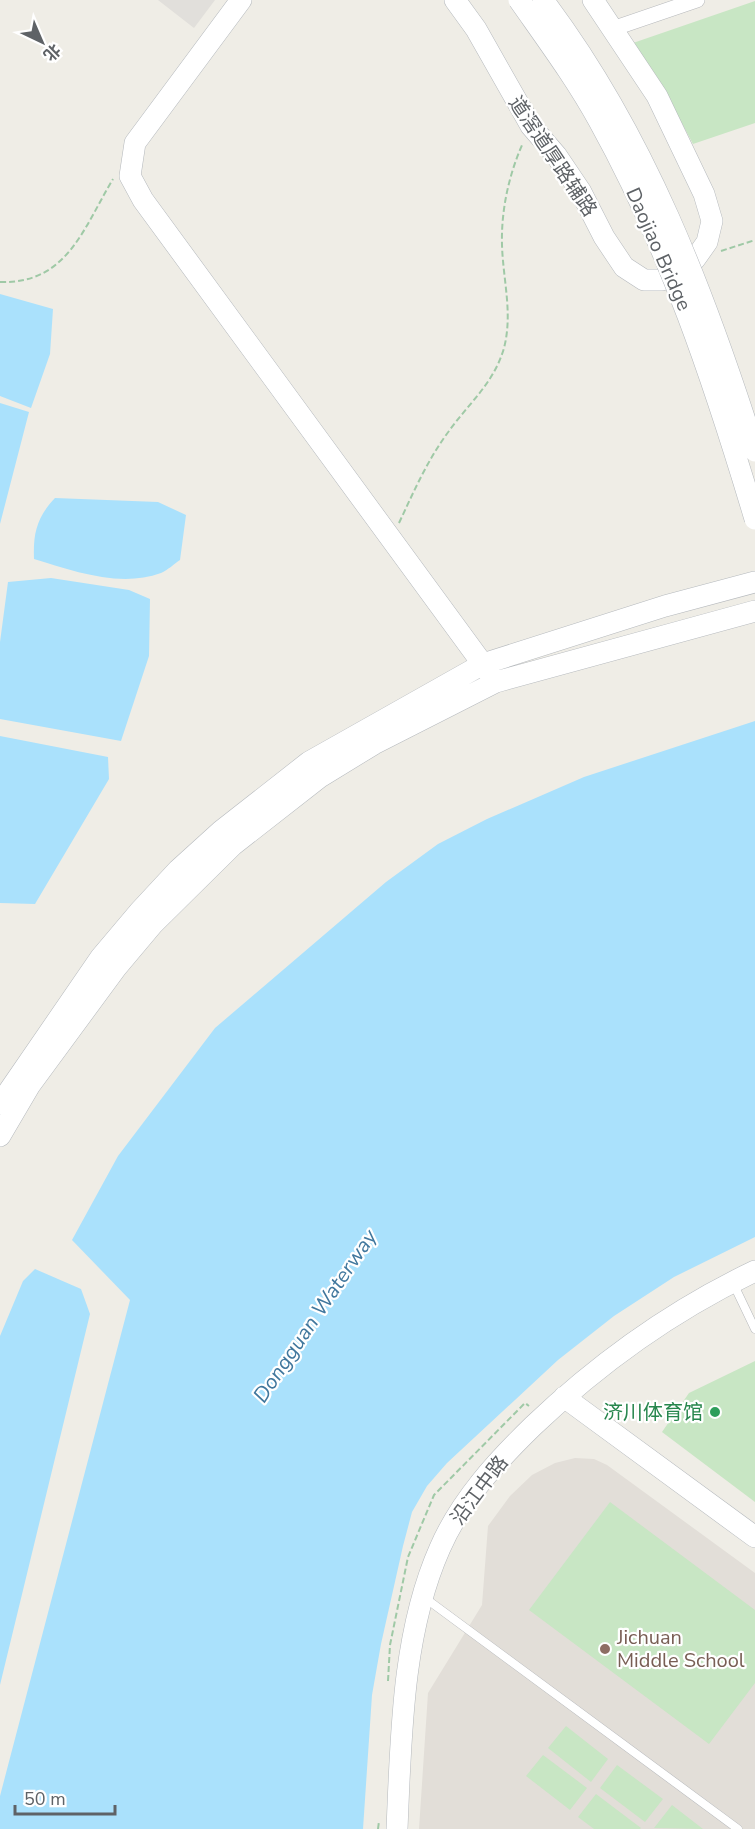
<svg xmlns="http://www.w3.org/2000/svg" width="755" height="1829" viewBox="0 0 755 1829" font-family="'Nunito Sans','Noto Sans SC',sans-serif">
  <rect width="100%" height="100%" fill="#efede6"/>
  <path fill="#e1dfdb" d="M158 0H215L194 28Z"/>
  <path fill="#e2ded8" d="M575 1458 594 1459 607 1465 755 1573V1829H419L428 1693 482 1605 488 1526 510 1496 532 1475 555 1463Z"/>
  <path fill="#c8e6c4" d="M755 1V123L693 144 662 86 633 43Z
    M755 1361V1502L662 1432 689 1393Z
    M610 1502 755 1610V1683L709 1744 529 1610Z
    M566 1726 608 1759 591 1782 548 1748Z
    M543 1755 587 1788 570 1810 526 1776Z
    M617 1765 663 1799 645 1822 600 1788Z
    M596 1794 641 1828 640 1829H594L578 1817Z
    M672 1805 703 1829 654 1828Z"/>
  <path fill="#aae1fc" d="M0 294 53 309 50 354 31 408 0 396Z
    M0 403 29 412 0 524Z
    M55 498 158 502 186 515 180 560C174 564 168 570 161 573 120 588 73 571 34 559 33 533 37 517 55 498Z
    M51 578 129 590 150 599 149 656 121 741 0 719V642L8 582Z
    M755 721V1237L674 1277 614 1316 558 1360 447 1463 427 1486 412 1512 403 1546 381 1644 372 1695 363 1829H0V1796L130 1300 72 1240 118 1156 215 1028 386 882 438 844 487 819 584 777Z
    M0 736 108 757 109 779 35 904 0 903Z
    M35 1269 81 1289 90 1314 0 1685V1336L23 1281Z"/>
  <g fill="none" stroke-linecap="round" stroke-linejoin="round">
    <g stroke="#b7b9bc" stroke-width="9">
      <path id="lane" d="M733 1283 755 1329
        M425 1598 738 1829"/>
    </g>
    <g stroke="#b7b9bc" stroke-width="16">
      <path id="street" d="M612 29 697 0"/>
    </g>
    <g stroke="#b5b9bd" stroke-width="22">
      <path id="secondary" d="M241 0 135 143 130 176 143 200 490 674
        M455 0 476 29 531 126 556 155 581 192 604 237 624 267 644 280H662L677 274 695 259 707 242 712 221 704 194 657 96 593 0
        M0 1104 101 957 139 912 178 870 221 831 309 762 483 664 665 606 755 582
        M0 1136 30 1085 116 968 153 924 233 845 320 777 374 744 496 682 755 611
        M564 1397 755 1537
        M397 1829C401 1737 402 1633 440 1548 461 1500 496 1462 533 1426 600 1362 671 1311 755 1271"/>
    </g>
    <path stroke="#9fc9a6" stroke-width="2" stroke-dasharray="6 3" stroke-linecap="butt" d="M721 251 755 240
      M0 282C67 284 83 229 113 179
      M399 523C414 491 428 459 449 431 469 403 494 383 504 348 513 313 503 280 502 245 501 210 509 174 523 143
      M388 1681 390 1645 408 1557 434 1495 525 1403 529 1406
      M378 1829 379 1821"/>
    <use href="#lane" stroke="#fff" stroke-width="8"/>
    <use href="#street" stroke="#fff" stroke-width="15"/>
    <use href="#secondary" stroke="#fff" stroke-width="21"/>
    <g stroke="#b5b9bd" stroke-width="22" stroke-linecap="butt">
      <path id="secondary-bridge" d="M519 0C547 40 576 79 599 121 669 247 714 382 755 519
        M543 0C645 135 704 291 755 451"/>
    </g>
    <use href="#secondary-bridge" stroke="#fff" stroke-width="21"/>
  </g>
  <circle fill="#2e9e5b" stroke="#fff" stroke-width="2" cx="715" cy="1412" r="6"/>
  <circle fill="#8d6e63" stroke="#fff" stroke-width="2" cx="605" cy="1649" r="6"/>
  <g text-anchor="middle" stroke-width="4.5" stroke-linejoin="round" paint-order="stroke">
    <g font-size="20" fill="#5e6266" stroke="#fff">
      <text transform="translate(553 156) rotate(56)" y="7">道滘道厚路辅路</text>
      <text transform="translate(659 249) rotate(66)" y="7">Daojiao Bridge</text>
      <text transform="translate(479 1490) rotate(-53)" y="7">沿江中路</text>
    </g>
    <g font-size="20" fill="#27864d" stroke="#fff" text-anchor="end">
      <text x="703" y="1419">济川体育馆</text>
    </g>
    <g font-size="20" fill="#785e54" stroke="#fff" text-anchor="start">
      <text x="617" y="1644">Jichuan<tspan x="617" dy="23">Middle School</tspan></text>
    </g>
    <g font-size="21" font-style="italic" fill="#40779d" stroke="#fff">
      <text transform="translate(315 1316) rotate(-56)" y="7">Dongguan Waterway</text>
    </g>
  </g>
  <g transform="translate(42 42) rotate(136)" stroke="#ffffff" stroke-width="4.5" paint-order="stroke">
  <path d="M0-4.5L10 22L0 15L-10 22Z" fill="#5e6266"/>
  <text y="-9" font-size="16" font-weight="bold" text-anchor="middle" fill="#5e6266">北</text>
  </g>
  <path d="M15 1805v9h100v-9" fill="none" stroke="#5e6266" stroke-width="3"/>
  <text x="24" y="1805" font-size="18" fill="#5e6266" stroke="#ffffff" stroke-width="4.5" paint-order="stroke">50 m</text>
</svg>
